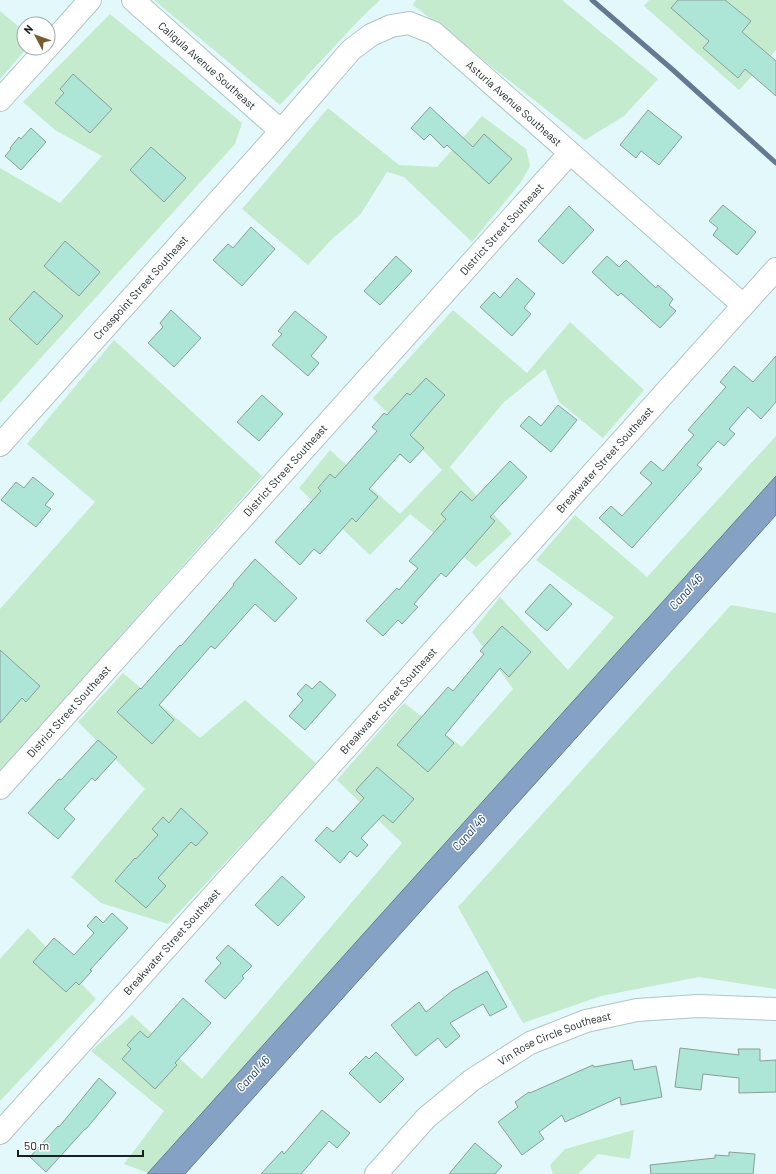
<svg xmlns="http://www.w3.org/2000/svg" width="776" height="1174" viewBox="0 0 776 1174" font-family="Barlow,sans-serif">
  <rect width="100%" height="100%" fill="#e2f8fa"/>
  <path fill="#c4ebcd" d="M154 0H380L359 20 280 105Z
    M416 0H562L658 79 624 116 585 140 413 5Z
    M649 0H776V50L739 90 644 6Z
    M0 11 24 31V48H27L0 79Z
    M110 14 242 123 235 144 0 403V168L60 203 102 156 55 130 23 102Z
    M328 108 399 165 437 167 482 116 526 149 530 166 521 182 472 242 404 177 387 172 360 215 332 239 308 265 242 209Z
    M453 310 527 373 570 322 644 390 603 438 559 402 545 369 504 402 450 467 512 534 476 567 410 514 370 555 299 488 330 450 400 514 442 470 373 398Z
    M114 340 262 476 0 772V609L95 502 27 444Z
    M776 436V476L148 1173 124 1164 164 1111 91 1051 132 1015 202 1079 402 843 337 780 404 703 462 747 513 689 472 632 500 597 568 670 614 617 536 560 575 515 647 577Z
    M731 605 776 613V989L699 977 601 996 523 1023 458 907Z
    M123 673 200 738 245 700 317 764 168 924 101 903 71 877 145 789 78 722Z
    M28 928 96 999 0 1101V959Z
    M634 1130 630 1159 598 1154 578 1174H553L550 1165 565 1149Z"/>
  <path fill="#85a1c4" stroke="#647a93" d="M776 476V515L185 1174H147Z"/>
  <g fill="none" stroke-linecap="round" stroke-linejoin="round">
    <path stroke="#647a93" stroke-width="5" d="M592 0 673 70 776 163"/>
  </g>
  <path fill="#ade5d7" stroke="#8a9e99" d="M678 0H725L751 21 742 32 776 61V96L745 69 738 78 703 48 709 41 671 8Z
    M73 74 112 109 90 133 55 103 64 93 60 89Z
    M430 107 473 147 484 134 512 159 489 184 447 145 444 148 430 134 424 140 411 128Z
    M648 110 682 137 659 165 641 151 636 158 620 145Z
    M31 128 46 142 21 170 5 156 11 149 10 148 19 137 21 139Z
    M151 147 186 178 164 202 130 170Z
    M723 205 756 232 737 255 713 235 718 228 709 221Z
    M569 206 594 230 563 264 538 241Z
    M251 227 275 249 242 286 213 260 228 244 233 248Z
    M65 241 100 272 79 296 44 266Z
    M396 256 412 271 380 305 364 291Z
    M607 256 619 267 626 260 656 288 658 285 673 299 669 305 676 311 660 328 621 293 618 296 592 272Z
    M517 278 535 294 524 308 531 314 512 336 480 307 494 292 500 298Z
    M34 291 63 316 37 345 9 319Z
    M171 310 201 338 174 367 148 343 163 327 160 323Z
    M295 311 327 337 311 356 319 363 308 376 272 345 282 334 278 331Z
    M776 356V402L761 419 748 407 729 429 735 434 724 446 718 441 697 465 702 469 632 548 599 518 611 506 622 516 652 483 640 473 651 461 663 471 694 435 688 430 726 387 720 382 734 366 753 382Z
    M426 378 445 395 410 435 424 448 410 463 400 454 369 489 378 497 356 522 352 518 320 554 314 549 300 565 275 542 321 491 318 488 330 474 335 478 377 431 372 427 384 413 387 415 407 393 410 395Z
    M262 395 283 414 259 441 237 422Z
    M558 405 577 420 551 452 520 426 529 416 541 426Z
    M510 461 527 477 490 517 495 521 446 577 441 573 414 604 418 607 402 624 398 620 383 636 366 621 397 588 399 590 418 568 409 561 446 519 441 514 461 491 472 501Z
    M33 477 54 494 45 505 51 509 36 527 1 500 16 482 24 488Z
    M255 559 297 598 275 622 255 604 215 649 211 646 159 705 174 720 152 744 117 712 140 688 141 689 180 645 181 646 234 585 233 584Z
    M550 584 572 604 547 631 525 612Z
    M502 626 531 652 509 677 500 668 445 735 454 743 428 772 397 745 448 687 453 691 484 654 480 651Z
    M0 650 40 686 26 702 22 698 0 723Z
    M320 681 336 695 305 730 289 716 303 700 297 694 306 684 312 689Z
    M98 740 117 757 95 781 92 778 64 809 75 819 58 839 28 813 59 779 61 780Z
    M377 767 414 799 393 823 383 815 361 838 368 845 357 857 350 851 340 863 315 840 327 827 333 832 364 798 356 790Z
    M181 808 208 833 196 846 191 842 158 878 166 886 146 908 115 881 135 858 136 859 158 835 152 829 163 817 169 823Z
    M282 876 305 897 278 926 255 905Z
    M112 913 128 928 90 970 92 971 79 985 76 982 66 992 33 962 54 938 74 955 94 933 87 926 96 916 103 923Z
    M228 945 252 966 242 976 244 978 225 999 205 981 221 963 216 958Z
    M487 971 507 1007 490 1016 483 1004 450 1023 460 1036 446 1048 438 1038 416 1056 391 1025 419 1002 426 1012 452 991Z
    M183 998 211 1023 175 1063 177 1065 155 1089 122 1059 131 1049 127 1045 140 1031 148 1038Z
    M680 1048 739 1055 738 1049H760V1061L776 1060V1092L739 1093V1078L703 1074 701 1090 675 1087Z
    M376 1052 404 1079 380 1103 349 1073 366 1056 369 1059Z
    M632 1060 634 1070 656 1066 662 1097 621 1105 620 1097 565 1122 562 1115 539 1132 544 1139 522 1155 498 1122 518 1107 515 1102 529 1092 530 1093 593 1065 594 1067Z
    M99 1078 116 1093 86 1129H85L46 1172 30 1157 58 1126 59 1127Z
    M322 1110 350 1133 337 1148 329 1141 301 1174H261L282 1151 284 1154Z
    M475 1143 502 1166 495 1174H449Z
    M729 1152 755 1154 753 1174H651L650 1165 715 1158V1155L729 1156Z"/>
  <g fill="none" stroke-linecap="round" stroke-linejoin="round">
    <g stroke="#afc5c6" stroke-width="24">
      <g id="minor">
        <path id="s1" d="M133 0 281 131"/>
        <path d="M48 47 90 0"/>
        <path d="M0 100 47 48"/>
        <path id="s2" d="M0 445 281 131 351 50 371 35 391 26 409 23 434 33 743 305"/>
        <path id="s3" d="M0 788 570 153"/>
        <path id="s4" d="M0 1133 776 269"/>
        <path id="s5" d="M376 1174 426 1118 472 1080 530 1043 586 1021 637 1010 698 1006 776 1009"/>
      </g>
    </g>
    <use href="#minor" stroke="#fff" stroke-width="22"/>
  </g>
  <g text-anchor="middle" stroke-width="3" stroke-linejoin="round" paint-order="stroke">
    <g font-size="11" fill="#182021" stroke="#fff">
      <text dy="4" stroke="none"><textPath href="#s1" startOffset="99">Caligula Avenue Southeast</textPath></text>
      <text dy="4" stroke="none"><textPath href="#s2" startOffset="727">Asturia Avenue Southeast</textPath></text>
      <text dy="4" stroke="none"><textPath href="#s3" startOffset="751">District Street Southeast</textPath></text>
      <text dy="4" stroke="none"><textPath href="#s2" startOffset="211">Crosspoint Street Southeast</textPath></text>
      <text dy="4" stroke="none"><textPath href="#s4" startOffset="905">Breakwater Street Southeast</textPath></text>
      <text dy="4" stroke="none"><textPath href="#s3" startOffset="427">District Street Southeast</textPath></text>
      <text dy="4" stroke="none"><textPath href="#s4" startOffset="581">Breakwater Street Southeast</textPath></text>
      <text dy="4" stroke="none"><textPath href="#s3" startOffset="103">District Street Southeast</textPath></text>
      <text dy="4" stroke="none"><textPath href="#s4" startOffset="257">Breakwater Street Southeast</textPath></text>
      <text dy="4" stroke="none"><textPath href="#s5" startOffset="228">Vin Rose Circle Southeast</textPath></text>
    </g>
    <g font-size="12" font-style="italic" fill="#163e6c" stroke="#fff">
      <text transform="translate(686 592) rotate(-48)" y="4">Canal 46</text>
      <text transform="translate(469 833) rotate(-48)" y="4">Canal 46</text>
      <text transform="translate(253 1074) rotate(-48)" y="4">Canal 46</text>
    </g>
  </g>
  <g transform="translate(36 36) rotate(311)"><circle r="19" fill="#ffffff" stroke="#a3a6a6"/>
  <path d="M0-3L7 15L0 10L-7 15Z" fill="#785b2f"/>
  <text y="-6" font-size="11" font-weight="bold" text-anchor="middle" fill="#182021">N</text>
  </g>
  <path d="M18 1150v6h125v-6" fill="none" stroke="#182021" stroke-width="2"/>
  <text x="24" y="1150" font-size="12" fill="#182021" stroke="#ffffff" stroke-width="3" paint-order="stroke">50 m</text>
</svg>
